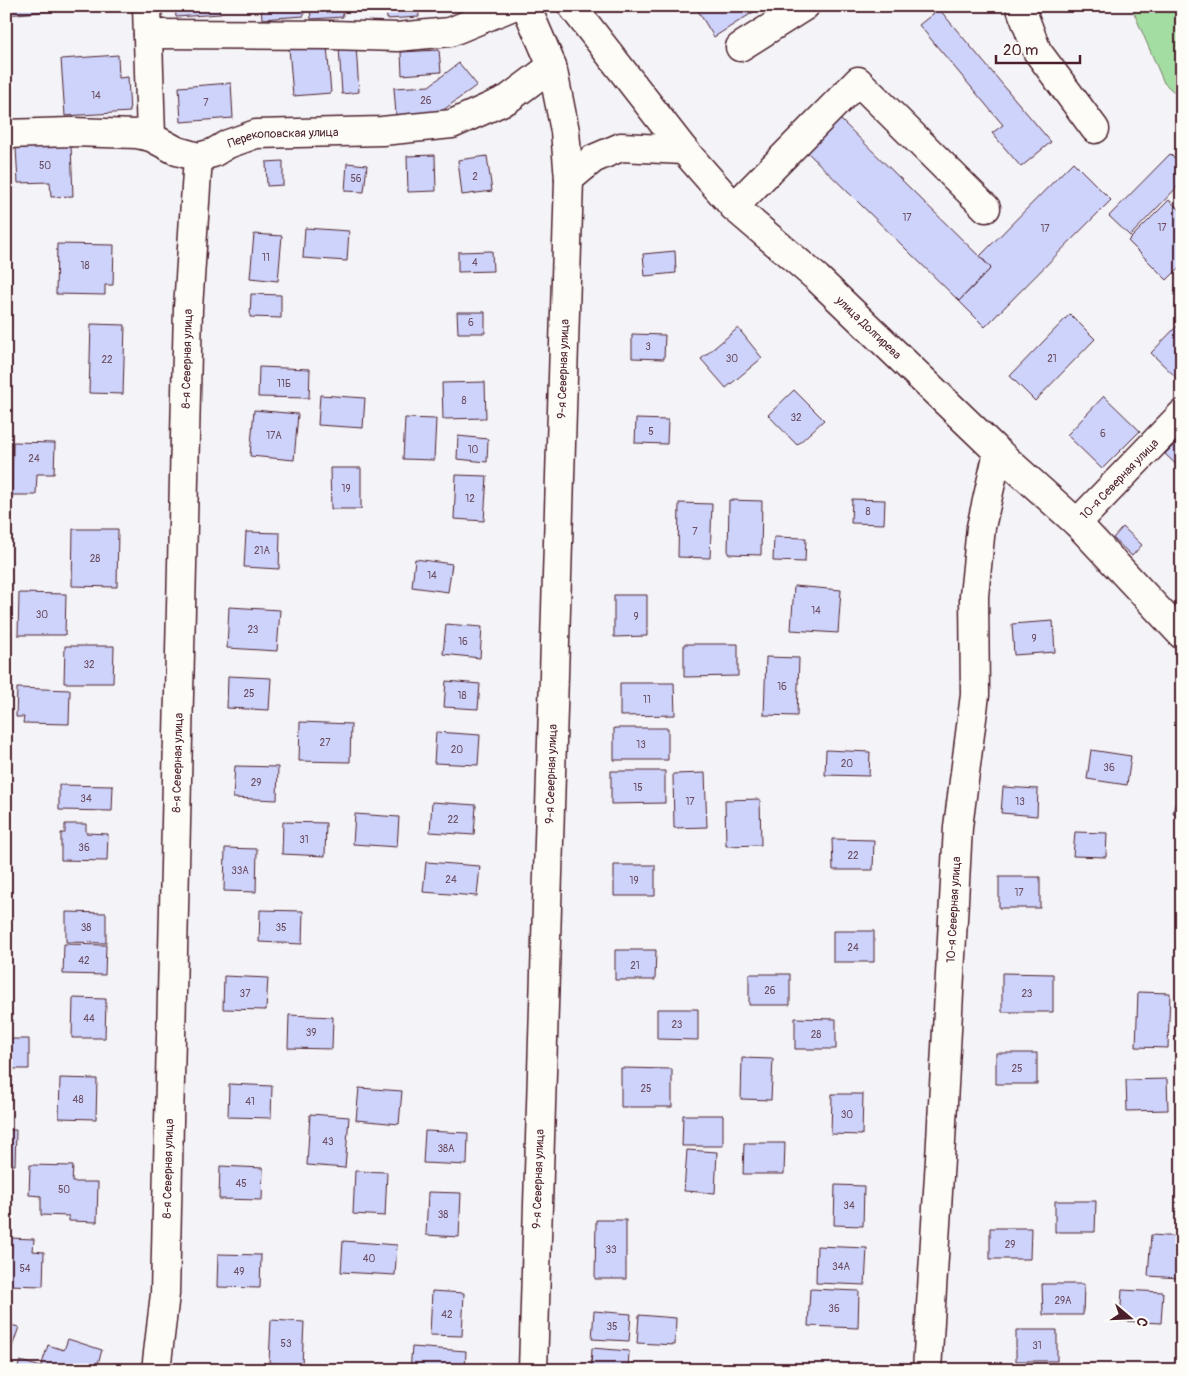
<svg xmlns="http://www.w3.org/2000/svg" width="1188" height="1376" viewBox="0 0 1188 1376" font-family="Pangolin,sans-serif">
  <rect width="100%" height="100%" fill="#f4f4f8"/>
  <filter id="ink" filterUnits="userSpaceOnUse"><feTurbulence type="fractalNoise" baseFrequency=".02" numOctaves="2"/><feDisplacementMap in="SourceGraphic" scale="10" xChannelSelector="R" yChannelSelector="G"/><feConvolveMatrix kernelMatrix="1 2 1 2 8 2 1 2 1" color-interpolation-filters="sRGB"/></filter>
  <g filter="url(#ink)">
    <path fill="#a4dda2" stroke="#777e66" d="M1131 6H1182V99L1164 83Z"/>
    <path fill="#ced3fc" stroke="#4a1f2b" d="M6 6H50V11L6 15Z
      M175 6H219L220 14 176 17Z
      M261 6H304V16L262 19Z
      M310 6H342L343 17 311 19Z
      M386 6H418L419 17 387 19Z
      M695 6H763L714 37Z
      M939 9 1051 142 1021 167 992 133 1003 125 919 25Z
      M356 45 359 92 342 94 339 47Z
      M327 46 331 93 293 96 289 48Z
      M439 50 441 72 402 75 401 52Z
      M118 55 119 78 128 77 130 112 65 116 61 59Z
      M459 63 477 85 442 111 396 115 394 88 429 86Z
      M231 83 233 118 181 122 179 87Z
      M837 116 991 268 959 301 804 149Z
      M71 145 73 196 51 197 50 182 18 183 16 148Z
      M1170 154 1182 165V182L1130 236 1109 216Z
      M435 155 436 191 408 192 407 156Z
      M487 156 492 191 462 195 458 160Z
      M283 161V185L267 186 266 162Z
      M1073 162 1111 200 985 327 959 301 991 268 980 256Z
      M347 163 367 165 364 192 345 191Z
      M1169 200 1182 212V265L1167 280 1128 241Z
      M305 228 349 231 347 261 303 258Z
      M254 234 282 236 278 281 250 278Z
      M57 244 114 245 113 285H105V295L56 294Z
      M492 251 493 271 458 272V252Z
      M675 251 676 273 645 276 643 254Z
      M251 294 281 295V318L250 317Z
      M6 299H10V324H6Z
      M457 312H485V333H458Z
      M1070 314 1095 339 1035 401 1010 376Z
      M91 324 125 325 123 394 89 393Z
      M1177 326 1182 330V383L1151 353Z
      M738 328 762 358 726 388 701 359Z
      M632 334 665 335 664 359 632 358Z
      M259 367 310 369 309 398 258 397Z
      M485 382 486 418 443 419 442 383Z
      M794 390 824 420 797 445 768 415Z
      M320 395 365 398 363 428 318 425Z
      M1104 396 1140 431 1102 469 1067 435Z
      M254 410 298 414 294 460 250 456Z
      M405 418 436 419 434 460 403 459Z
      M636 419 668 420 667 444 635 443Z
      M458 436 488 439 487 462 457 459Z
      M1182 437V470L1165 454Z
      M13 442 55 443 54 474H37L36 495H12Z
      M330 468H361V509H331Z
      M456 475 487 476 484 521 454 519Z
      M852 499 885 500 884 524 851 523Z
      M729 500 762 501 761 555 728 554Z
      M679 503 712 504 710 558 678 557Z
      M1123 527 1142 545 1132 556 1113 538Z
      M73 529H118L117 587 72 586Z
      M246 532 280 533 279 569 244 567Z
      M774 537 806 538 805 562 773 561Z
      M415 559 452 564 448 592 412 587Z
      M794 586 841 590 838 633 791 630Z
      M19 593 66 594 65 635H18Z
      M614 595H647V636L614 637Z
      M229 607 280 610 277 651 227 648Z
      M1053 621 1055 652 1014 655 1012 624Z
      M446 624 482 627 480 658 443 654Z
      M684 644H738V676L684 677Z
      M65 646H114L113 683H64Z
      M766 657 799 658 797 716 764 715Z
      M228 676 271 678 269 710 227 708Z
      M446 681 480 684 478 709 444 707Z
      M620 683H674L675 715 620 716Z
      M17 688 70 690 69 724 23 723 24 717H16Z
      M300 722 351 724 350 762 299 761Z
      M614 728H668V760H614Z
      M436 732 480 735 478 765 434 763Z
      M826 750 870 752 869 776 825 775Z
      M1091 750 1131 756 1127 785 1087 779Z
      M235 766 278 767 277 800 233 798Z
      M611 771H665V803L611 804Z
      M705 773 707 827 674 828 673 774Z
      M1182 776V815L1173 813Z
      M59 785 113 786 112 811 59 810Z
      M1003 787 1038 789 1037 816 1001 813Z
      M760 799 761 845 726 846 725 800Z
      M432 802 476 805 474 835 430 832Z
      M355 814 399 817 397 847 353 844Z
      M283 822 326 823 325 856 282 854Z
      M65 824H86V833L108 834 107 861 61 860V833H65Z
      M1075 832 1107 833 1106 857 1073 856Z
      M832 839 874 840 873 870H833Z
      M225 848 257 849 256 892 224 891Z
      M426 862 480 866 477 896 423 892Z
      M614 865H655V896H614Z
      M999 877H1040V908H999Z
      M260 910 303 911 302 944 259 942Z
      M66 912 106 913V943L66 942Z
      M833 931H874V962H833Z
      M64 944 106 945 105 975 63 974Z
      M615 950H656L655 980H615Z
      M1002 973 1053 974V1012H1002Z
      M749 974H790V1005H749Z
      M224 976 268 978 266 1010 223 1009Z
      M1138 992 1170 993 1168 1048 1136 1047Z
      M73 998 106 999 105 1038H72Z
      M657 1009H698V1040L657 1039Z
      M289 1015 333 1017 332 1049 288 1048Z
      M795 1018 836 1019V1049H795Z
      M6 1039H29V1069H6Z
      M996 1053H1037V1084H996Z
      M742 1058 773 1059 771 1100 741 1099Z
      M621 1068 672 1069V1107H621Z
      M60 1078 97 1079 96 1119 59 1118Z
      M1167 1079 1168 1110 1127 1111 1126 1080Z
      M229 1084 272 1086 271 1118 228 1117Z
      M359 1088 402 1091 399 1124 356 1120Z
      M832 1094H863L862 1135 831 1134Z
      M310 1114 349 1117 345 1168 307 1165Z
      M683 1115H723V1146H682Z
      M6 1130H16L15 1165H6Z
      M425 1131 468 1133 467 1165 423 1163Z
      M744 1143H785L784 1174H743Z
      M687 1150 717 1152 715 1193 684 1191Z
      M30 1165 73 1166 72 1182H98L97 1222 69 1221V1216L41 1215V1196L29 1195Z
      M220 1166 263 1168 262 1200 219 1199Z
      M355 1171 387 1172 385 1216 353 1214Z
      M835 1185 864 1186 863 1226 834 1225Z
      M428 1192 461 1193 459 1237 426 1235Z
      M1055 1201H1096L1095 1232H1055Z
      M596 1220H626V1279H595Z
      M990 1228H1031L1030 1259H990Z
      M1151 1235 1182 1237 1179 1278 1148 1276Z
      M10 1238 34 1239 33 1251 44 1252 43 1286 6 1285V1250H9Z
      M343 1241 397 1245 395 1275 341 1272Z
      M817 1246 867 1248 865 1285 816 1283Z
      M218 1254 261 1255 260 1288 217 1287Z
      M1042 1284H1084L1083 1315H1043Z
      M810 1289 859 1291 858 1328 808 1326Z
      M1122 1290 1163 1292 1161 1323 1120 1321Z
      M432 1291 464 1293 462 1336 430 1335Z
      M594 1311 631 1314 629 1341 592 1339Z
      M639 1315 676 1318 675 1345 637 1343Z
      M271 1320 304 1322 302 1365 269 1363Z
      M6 1324 19 1327 11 1350 6 1349Z
      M1016 1330H1057V1361H1016Z
      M68 1339 102 1350 96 1370H17L20 1361 41 1367 48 1345 64 1350Z
      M412 1347 466 1351 465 1370H410Z
      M592 1348 629 1351 628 1370H591Z"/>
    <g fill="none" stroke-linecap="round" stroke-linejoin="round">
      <g stroke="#4a1f2b" stroke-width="31">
        <g id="minor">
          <path d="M147 6 151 137"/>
          <path d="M526 6 552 66 565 131 569 179 533 1370"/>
          <path id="s1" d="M572 6 684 150 734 207 817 278 998 452 1077 523 1182 635"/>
          <path d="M1020 6 1037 51 1095 129"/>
          <path d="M148 34 332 35 397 37 450 32 513 6"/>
          <path d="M740 47 805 6"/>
          <path id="s2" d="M6 134 71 132 137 134 151 137 177 151 198 157 213 153 228 144 256 134 382 131 452 124 508 99 552 66"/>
          <path d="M569 179 593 159 621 147 684 150"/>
          <path d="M734 207 858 81 986 208"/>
          <path id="s3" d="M1077 523 1182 414"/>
          <path id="s4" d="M156 1370 165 1294 188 308 198 157"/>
          <path id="s5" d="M927 1370 940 1159 958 827 975 695 974 596 981 527 998 452"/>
        </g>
      </g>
      <use href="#minor" stroke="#fdfcf7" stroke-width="28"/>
    </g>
  </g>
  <g text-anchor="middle" stroke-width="4.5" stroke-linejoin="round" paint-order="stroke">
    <g font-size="10" fill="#6b4c5f">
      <text x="96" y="99">14</text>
      <text x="426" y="104">26</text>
      <text x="206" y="106">7</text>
      <text x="45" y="169">50</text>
      <text x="475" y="180">2</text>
      <text x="356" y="182">56</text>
      <text x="907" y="221">17</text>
      <text x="1162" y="231">17</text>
      <text x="1045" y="232">17</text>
      <text x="266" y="261">11</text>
      <text x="475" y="266">4</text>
      <text x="85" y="269">18</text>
      <text x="471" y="326">6</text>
      <text x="648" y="350">3</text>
      <text x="732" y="362">30</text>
      <text x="1052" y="362">21</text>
      <text x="107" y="363">22</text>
      <text x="284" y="387">11Б</text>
      <text x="464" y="404">8</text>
      <text x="796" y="421">32</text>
      <text x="651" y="435">5</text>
      <text x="1103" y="437">6</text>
      <text x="274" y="439">17А</text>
      <text x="473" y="453">10</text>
      <text x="34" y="462">24</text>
      <text x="346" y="492">19</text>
      <text x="470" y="502">12</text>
      <text x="868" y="515">8</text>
      <text x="695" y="535">7</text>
      <text x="262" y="554">21A</text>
      <text x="95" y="562">28</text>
      <text x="432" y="579">14</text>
      <text x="816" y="614">14</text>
      <text x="42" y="618">30</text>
      <text x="636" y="620">9</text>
      <text x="253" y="633">23</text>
      <text x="1034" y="642">9</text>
      <text x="463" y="645">16</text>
      <text x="89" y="668">32</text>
      <text x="782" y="690">16</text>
      <text x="249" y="697">25</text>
      <text x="462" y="699">18</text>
      <text x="647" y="703">11</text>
      <text x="325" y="746">27</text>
      <text x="641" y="748">13</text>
      <text x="457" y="753">20</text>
      <text x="847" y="767">20</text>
      <text x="1109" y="771">36</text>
      <text x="256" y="786">29</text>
      <text x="638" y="791">15</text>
      <text x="86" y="802">34</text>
      <text x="690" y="805">17</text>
      <text x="1020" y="805">13</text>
      <text x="453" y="823">22</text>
      <text x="304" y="843">31</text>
      <text x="84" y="851">36</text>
      <text x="853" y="859">22</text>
      <text x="240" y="874">33А</text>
      <text x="451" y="883">24</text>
      <text x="634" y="884">19</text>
      <text x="1019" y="896">17</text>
      <text x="86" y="931">38</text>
      <text x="281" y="931">35</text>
      <text x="853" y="951">24</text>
      <text x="84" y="964">42</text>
      <text x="635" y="969">21</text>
      <text x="770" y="994">26</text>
      <text x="245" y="997">37</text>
      <text x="1027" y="997">23</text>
      <text x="89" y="1022">44</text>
      <text x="677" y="1028">23</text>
      <text x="311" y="1036">39</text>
      <text x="816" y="1038">28</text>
      <text x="1017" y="1072">25</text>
      <text x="646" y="1092">25</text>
      <text x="78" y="1103">48</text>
      <text x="250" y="1105">41</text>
      <text x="847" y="1118">30</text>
      <text x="328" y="1145">43</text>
      <text x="446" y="1152">38A</text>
      <text x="241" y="1187">45</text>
      <text x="64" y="1193">50</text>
      <text x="849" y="1209">34</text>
      <text x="443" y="1218">38</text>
      <text x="1010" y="1248">29</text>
      <text x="611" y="1253">33</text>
      <text x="369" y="1262">40</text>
      <text x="841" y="1270">34A</text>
      <text x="25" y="1272">54</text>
      <text x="239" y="1275">49</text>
      <text x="1063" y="1304">29A</text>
      <text x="834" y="1312">36</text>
      <text x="447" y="1318">42</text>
      <text x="612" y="1330">35</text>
      <text x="286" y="1347">53</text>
      <text x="1037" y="1349">31</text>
    </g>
    <g font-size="12" fill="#4a1f2b" stroke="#fdfcf7">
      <text dy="4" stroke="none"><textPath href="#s2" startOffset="286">Перекоповская улица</textPath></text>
      <text dy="4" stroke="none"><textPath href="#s1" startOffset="439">улица Долгирева</textPath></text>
      <text dy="4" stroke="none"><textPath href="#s4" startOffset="1012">8-я Северная улица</textPath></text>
      <text transform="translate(563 369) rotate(-88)" y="4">9-я Северная улица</text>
      <text dy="4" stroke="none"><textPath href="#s3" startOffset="61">10-я Северная улица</textPath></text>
      <text dy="4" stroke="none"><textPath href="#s4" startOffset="608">8-я Северная улица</textPath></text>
      <text transform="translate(551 774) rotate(-88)" y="4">9-я Северная улица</text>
      <text dy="4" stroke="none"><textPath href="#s5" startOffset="461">10-я Северная улица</textPath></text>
      <text dy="4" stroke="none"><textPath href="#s4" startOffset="202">8-я Северная улица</textPath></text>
      <text transform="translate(538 1179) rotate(-88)" y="4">9-я Северная улица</text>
    </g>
  </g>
  <rect width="1188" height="1376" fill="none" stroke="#fdfcf7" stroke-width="25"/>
  <rect x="12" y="12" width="1163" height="1351" fill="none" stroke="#4a1f2b" stroke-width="2" filter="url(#ink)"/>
  <g transform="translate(1130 1318) rotate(109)" stroke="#fdfcf7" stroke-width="4" paint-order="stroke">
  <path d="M0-4L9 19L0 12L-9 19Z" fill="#4a1f2b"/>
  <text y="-8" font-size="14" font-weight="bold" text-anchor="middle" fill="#4a1f2b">С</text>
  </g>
  <path d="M996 55v8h84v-8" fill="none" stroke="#4a1f2b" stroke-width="2.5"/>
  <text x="1003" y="55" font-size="15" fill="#4a1f2b" stroke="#fdfcf7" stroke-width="4" paint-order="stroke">20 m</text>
</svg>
